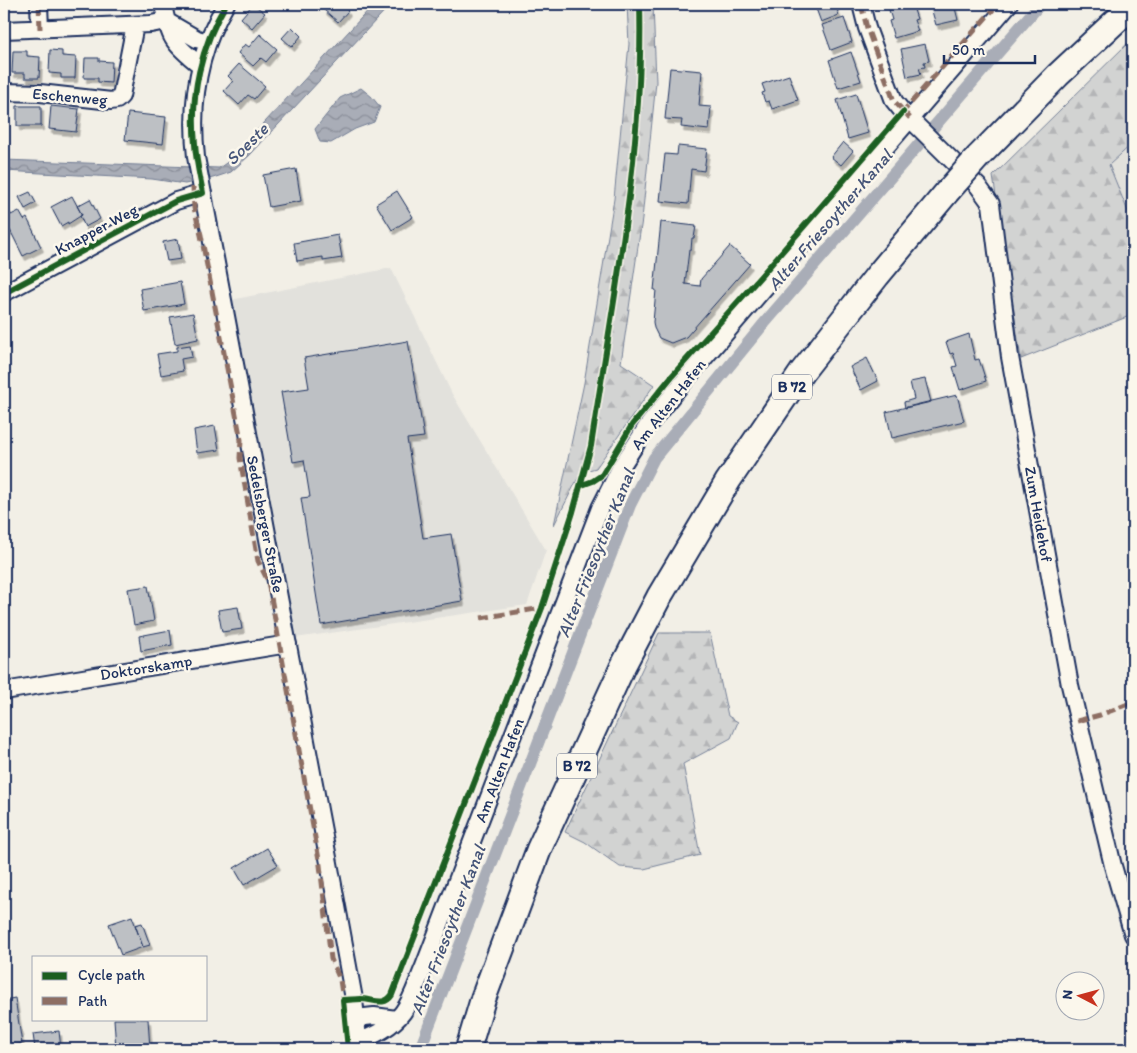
<svg xmlns="http://www.w3.org/2000/svg" width="1137" height="1053" viewBox="0 0 1137 1053" font-family="Itim,sans-serif">
  <defs>
    <pattern id="forest-firs" width="22" height="20" patternUnits="userSpaceOnUse" patternTransform="scale(1.25)"><rect width="22" height="20" fill="#d2d3d2"/><path d="M5 1l3.5 6h-7zM16 11l3.5 6h-7z" fill="#b4b5b7"/></pattern>
    <pattern id="water-waves" width="16" height="10" patternUnits="userSpaceOnUse" patternTransform="scale(1.25)"><rect width="16" height="10" fill="#a9adb7"/><path d="M0 5q4-4 8 0t8 0" fill="none" stroke="#898d98"/></pattern>
    <filter id="shadow"><feDropShadow dx="2.5" dy="4.5" stdDeviation="0" flood-color="#0004"/></filter>
  </defs>
  <rect width="100%" height="100%" fill="#f2efe6"/>
  <filter id="ink" filterUnits="userSpaceOnUse"><feTurbulence type="fractalNoise" baseFrequency=".02" numOctaves="2"/><feDisplacementMap in="SourceGraphic" scale="10" xChannelSelector="R" yChannelSelector="G"/><feConvolveMatrix kernelMatrix="1 2 1 2 8 2 1 2 1" color-interpolation-filters="sRGB"/></filter>
  <g filter="url(#ink)">
    <path fill="#e2e1dc" d="M1133 143V224L1109 165Z
      M391 268 452 394 546 550 527 605 295 638 231 300Z"/>
    <path fill="url(#forest-firs)" stroke="#768198" d="M627 4H653L656 82 642 219 621 363 654 385 596 468 581 472 554 525 584 383 614 199 629 44Z
      M1133 38V143L1109 165 1133 224V317L1132 315 1021 359 993 176Z
      M659 633H710L728 716 738 722 731 738 683 764 700 855 644 869 620 867 585 842 565 832Z"/>
    <path fill="url(#water-waves)" stroke="#707b93" d="M374 4H391L250 155 231 172 213 178 185 184 152 179 4 171V160L219 168 229 161Z
      M361 88 372 97 380 107 374 122 355 129 331 143 320 142 315 129 340 98Z"/>
    <g fill="none" stroke-linecap="round" stroke-linejoin="round">
      <path stroke="#a9adb7" stroke-width="12" d="M420 1049 630 505 654 458 762 326 1040 4"/>
    </g>
    <path fill="#bdc0c4" stroke="#1b2f5e" filter="url(#shadow)" d="M253 4 265 13 252 28 241 18Z
      M329 4H341L348 11 338 22 324 10Z
      M821 4H835L839 15 821 22 815 6Z
      M908 4H912L917 19 914 20 918 31 894 38 889 21 892 20 889 10Z
      M930 4H954L958 20 936 25Z
      M844 18 852 42 831 50 822 25Z
      M292 27 301 36 292 47 282 38Z
      M260 34 277 49 266 62 261 58 253 66 238 53 245 44 249 47Z
      M925 44 929 61 924 62 925 67 919 68 921 74 907 77 901 49Z
      M50 50 62 51V56L76 57 75 78H61V74L49 73Z
      M13 51H27V56L40 57 39 78H25V73H12Z
      M851 52 861 81 838 88 829 60Z
      M85 58H99V61L112 62 111 83 98 82V78H84Z
      M239 64 265 86 254 99 248 95 239 105 224 91 233 81 228 76Z
      M670 68 702 71 699 106 711 107 709 130 681 127 682 120 665 119Z
      M789 75 798 100 772 109 769 101 765 102 762 93 765 92 762 84Z
      M856 94 868 133 848 139 837 100Z
      M17 106H41V126H17Z
      M51 106 79 109 76 132 49 129Z
      M128 113 166 117 163 144 125 140Z
      M843 142 853 151 841 165 831 157Z
      M678 146 707 149 704 171 691 169 688 204 660 201 665 154 677 155Z
      M296 169 301 201 269 207 263 175Z
      M397 191 413 217 392 230 376 204Z
      M30 192 36 203 25 209 19 197Z
      M72 196 82 215 68 224V222L61 226 51 207Z
      M90 199 100 219 85 227 80 216 82 215 77 206Z
      M8 209 11 215 19 211 24 220 27 218 41 247 23 256 10 230 4 233V212Z
      M661 222 696 226 694 238H692L691 250H689L685 284 700 286 701 279 730 246 750 264 686 337 671 343 659 338 654 328 653 322 656 290H654Z
      M338 235 342 258 323 261V257L297 261 294 243Z
      M178 239 181 259 167 261 163 242Z
      M180 282 184 304 144 311 140 289Z
      M193 313 198 339 175 344 170 317Z
      M969 334 975 360 979 359 986 381 960 390 953 367 957 366 953 353 950 354 946 342Z
      M408 341 424 437 407 439 423 538 451 534 462 601 321 625 301 498 310 497 304 460 293 462 281 392 309 388 304 358Z
      M190 345 192 357 181 359 183 371 161 375 157 354 177 351V347Z
      M867 358 878 381 861 390 850 367Z
      M925 379 931 402 905 408 904 402 914 399 910 382Z
      M957 395 964 421 892 438 886 412Z
      M215 426 219 450 197 453 194 430Z
      M148 586 154 621 134 625 128 589Z
      M238 607 242 629 222 632 218 610Z
      M170 630 172 645 141 651 139 636Z
      M267 848 278 865 244 885 234 868Z
      M132 916 143 947 121 955 109 924Z
      M142 923 150 945 143 947 135 925Z
      M15 998 22 1044 4 1046V1000Z
      M114 1019H148L150 1049H116Z
      M59 1031 61 1049H35L33 1034Z"/>
    <g fill="none" stroke-linecap="round" stroke-linejoin="round">
      <g stroke="#1b2f5e" stroke-width="20">
        <path id="minor" d="M39 4 40 29
          M163 4C169 38 173 44 200 65
          M226 4C198 51 190 103 196 157L329 863 354 999 359 1049
          M861 4 867 28 894 101 903 112 978 186 991 204 1010 357 1070 685 1113 866 1133 935
          M166 21 197 39 208 42
          M4 30 151 24 166 21
          M4 92 40 93 111 101 117 100 121 96 135 25
          M4 293 176 201 203 193
          M4 691 288 644
          M356 1018 374 1016 396 1019
          M358 1042C375 1035 392 1027 403 1012 412 1000 417 983 423 969L600 508 621 467 646 428 674 393 1009 4"/>
      </g>
      <g stroke="#1b2f5e" stroke-width="28">
        <path id="highway" d="M978 157 1058 75 1133 5
          M468 1049 483 999 539 849 623 666 659 597 728 481 802 372 877 276 947 192"/>
      </g>
      <use href="#minor" stroke="#fbf7ec" stroke-width="16"/>
      <use href="#highway" stroke="#fbf7ec" stroke-width="24"/>
      <g stroke="#1b2f5e" stroke-width="28" stroke-linecap="butt">
        <path id="highway-bridge" d="M947 192 978 157"/>
      </g>
      <use href="#highway-bridge" stroke="#fbf7ec" stroke-width="24"/>
      <path stroke="#8d6e63" stroke-width="5" stroke-dasharray="10 5" stroke-linecap="butt" d="M39 4 40 29
        M861 4 867 28 894 101 910 118
        M901 114 998 4
        M193 187 194 208 201 235 241 440 240 458 258 561 268 581 320 865 331 959 340 980 343 1000H348
        M481 618 542 608
        M1077 721 1100 715 1133 702"/>
      <g stroke="#fbf7ec" stroke-width="9">
        <path id="cycleway" d="M4 293 176 201 203 193C200 177 196 161 195 144 190 95 201 46 226 4
          M582 485 593 481 602 475 632 425 672 376 760 277 903 112
          M348 1049 343 1000C349 1000 355 999 361 999 373 999 384 1007 392 995L542 608 573 512 591 446C613 300 644 152 640 4"/>
      </g>
      <use href="#cycleway" stroke="#1b5e20" stroke-width="6"/>
    </g>
  </g>
  <g text-anchor="middle" stroke-width="5" stroke-linejoin="round" paint-order="stroke">
    <g fill="#fbf7ec" stroke="#5e6b89" stroke-width="1">
      <rect x="772" y="374.5" width="40" height="25" rx="4"/>
      <rect x="557" y="753.5" width="40" height="25" rx="4"/>
    </g>
    <g font-size="15" font-weight="bold" fill="#1b2f5e">
      <text x="792" y="392">B 72</text>
      <text x="577" y="771">B 72</text>
    </g>
    <g font-size="16" fill="#1b2f5e" stroke="#fbf7ec">
      <text transform="translate(70 96) rotate(5)" y="6">Eschenweg</text>
      <text transform="translate(96 229) rotate(-28)" y="6">Knapper Weg</text>
      <text transform="translate(668 404) rotate(-52)" y="6">Am Alten Hafen</text>
      <text transform="translate(1039 514) rotate(80)" y="6">Zum Heidehof</text>
      <text transform="translate(266 524) rotate(79)" y="6">Sedelsberger Straße</text>
      <text transform="translate(146 667) rotate(-9)" y="6">Doktorskamp</text>
      <text transform="translate(499 770) rotate(-69)" y="6">Am Alten Hafen</text>
    </g>
    <g font-size="18" font-style="italic" fill="#465579" stroke="#fbf7ec">
      <text transform="translate(247 144) rotate(-44)" y="6">Soeste</text>
      <text transform="translate(830 220) rotate(-49)" y="6">Alter Friesoyther Kanal</text>
      <text transform="translate(596 553) rotate(-68)" y="6">Alter Friesoyther Kanal</text>
      <text transform="translate(448 930) rotate(-69)" y="6">Alter Friesoyther Kanal</text>
    </g>
  </g>
  <rect width="1137" height="1053" fill="none" stroke="#fbf7ec" stroke-width="20"/>
  <rect x="10" y="10" width="1117" height="1033" fill="none" stroke="#1b2f5e" stroke-width="2" filter="url(#ink)"/>
  <rect x="32" y="956" width="175" height="65" fill="#fbf7ec" stroke="#a1a7b3"/>
  <rect x="42" y="972" width="25" height="8" fill="#1b5e20" stroke="#a1a7b3"/>
  <text x="78" y="980" font-size="15" fill="#1b2f5e">Cycle path</text>
  <rect x="42" y="997" width="25" height="8" fill="#8d6e63" stroke="#a1a7b3"/>
  <text x="78" y="1006" font-size="15" fill="#1b2f5e">Path</text>
  <g transform="translate(1080 996) rotate(276)"><circle r="24" fill="#fbf7ec" stroke="#a1a7b3"/>
  <path d="M0-4L9 19L0 12L-9 19Z" fill="#c8321e"/>
  <text y="-8" font-size="14" font-weight="bold" text-anchor="middle" fill="#1b2f5e">N</text>
  </g>
  <path d="M944 55v8h91v-8" fill="none" stroke="#1b2f5e" stroke-width="2.5"/>
  <text x="952" y="55" font-size="15" fill="#1b2f5e" stroke="#fbf7ec" stroke-width="4" paint-order="stroke">50 m</text>
</svg>
